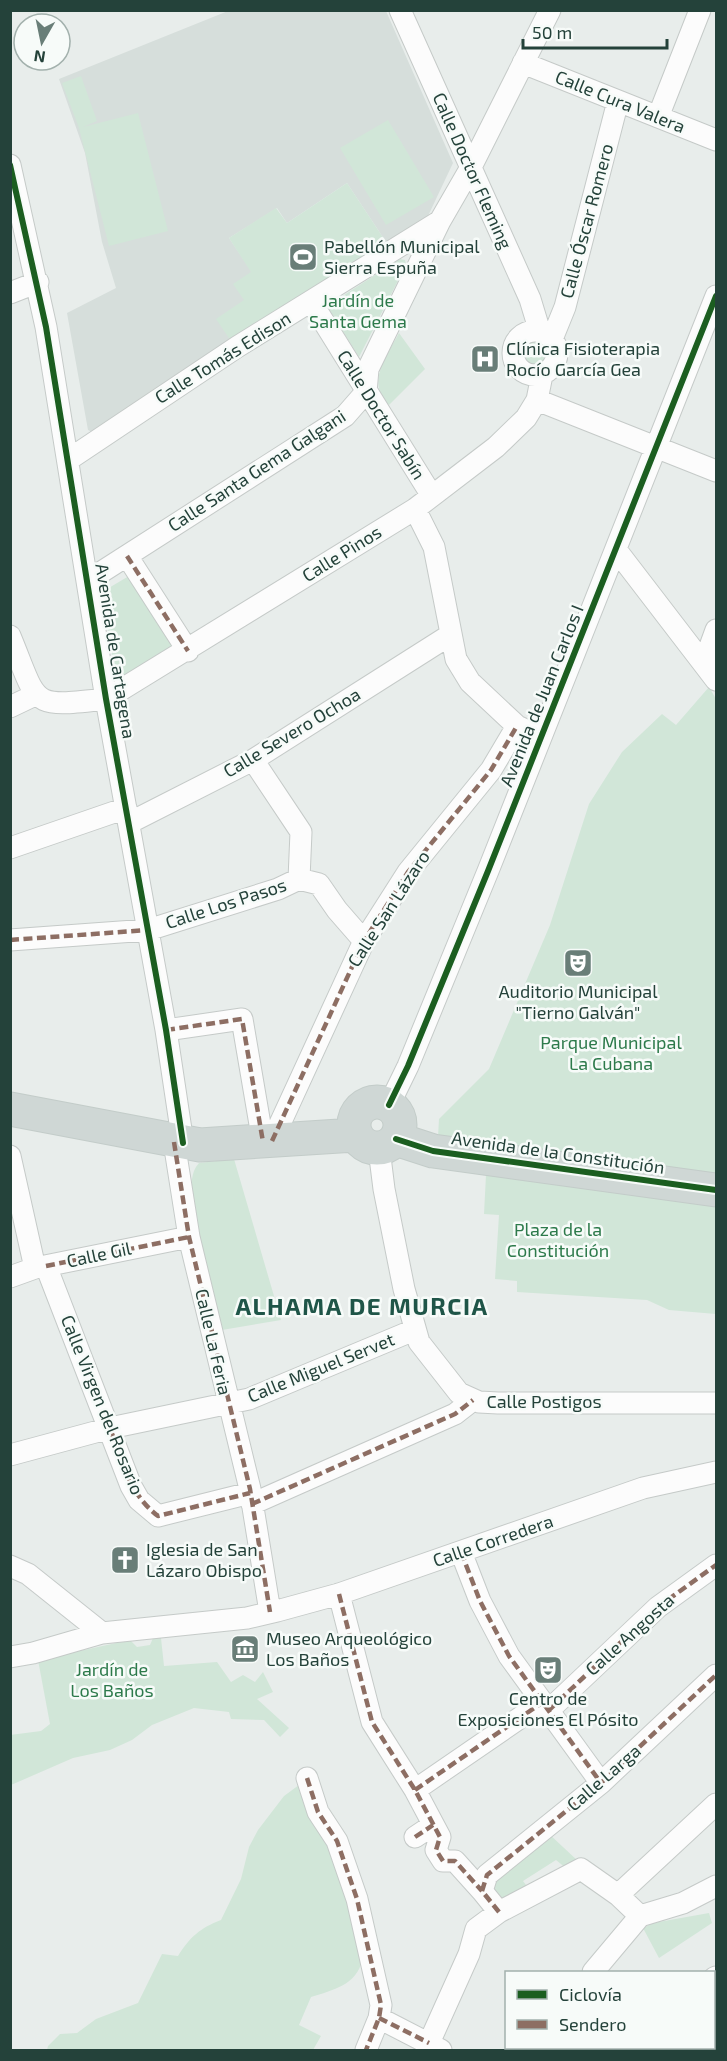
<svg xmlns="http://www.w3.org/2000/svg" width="727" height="2061" viewBox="0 0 727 2061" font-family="'Exo 2',sans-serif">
  <rect width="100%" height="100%" fill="#e8edeb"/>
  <path fill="#d6dedb" d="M228 11H386L453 163 428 216 386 242 347 183 287 223 277 208 229 238 252 272 233 344 96 434 88 430 67 313 116 288 102 242 85 153 59 79Z"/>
  <path fill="#d1e6d8" d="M81 76 97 121 83 127 138 113 168 231 109 246 79 128 62 83Z
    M388 120 434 197 386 225 340 148Z
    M347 183 386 242 233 344 216 319 244 300 233 284 251 272 229 238 276 208 287 223Z
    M400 259 405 260 406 265 359 357 327 306Z
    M399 333 425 369 389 405C365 382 387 356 399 333Z
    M515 354a19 19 0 1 1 38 0a19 19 0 1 1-38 0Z
    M139 570 186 646 117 683 102 592Z
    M709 687 716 699V1174L438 1137 439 1119 489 1069 550 925 589 804 622 752 662 714 676 725Z
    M234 1159 281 1320 216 1331 191 1197C192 1185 190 1173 199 1163Z
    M486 1175 716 1206V1314L669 1310 647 1300 517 1292V1281L495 1279 499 1215 484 1214Z
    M153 1638H161L164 1666 217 1662 231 1682 243 1675 255 1682 263 1672 273 1692 257 1699 289 1728 280 1737 264 1720 231 1719 229 1712 194 1708 152 1725 132 1740 110 1750 73 1758 11 1785 10 1735 41 1731 50 1724 38 1660 130 1640 137 1647 150 1645Z
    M299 1785 332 1840 362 1960C357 1985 333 1990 311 1997L299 2025 321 2036 313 2050H47L48 2046 60 2034 77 2033 96 2019 138 2003 162 1954 178 1956C190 1937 200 1928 221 1920L241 1879 249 1847 258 1830 284 1796Z
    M548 1833 578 1861 567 1869 556 1860 523 1881 529 1889 509 1900 497 1896 492 1890 494 1875Z
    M709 1913 712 1923 659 1958 643 1928 653 1923Z"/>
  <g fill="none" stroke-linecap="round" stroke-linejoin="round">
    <g stroke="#c5cac8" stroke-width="23">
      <path id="street" d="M400 10 530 299 540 332
        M523 63 716 140
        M658 117 700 10
        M10 165 46 327 106 699 166 1030 183 1143
        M10 293 38 282
        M312 303 432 496
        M513 353a22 22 0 1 1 44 0a22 22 0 1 1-44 0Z
        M552 339 565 307 618 101
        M537 400 716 471
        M68 460 237 347 440 221
        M415 509 434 547 456 659 470 682 517 726 528 731
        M617 551 716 680
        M127 556 188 651
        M89 580 345 416 366 392 368 369 440 221 470 169 550 10
        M10 636C39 706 28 708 106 699L415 509 496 447 526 418 537 400 542 375
        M704 663 716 630
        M10 707 35 695
        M253 760 301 832 299 879
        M129 823 253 760 450 635
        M10 848 126 808
        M299 879 319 884 337 910 364 941
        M10 940 148 930 278 889 299 879
        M166 1030 242 1019 263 1142
        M389 1105 408 1066 488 871 716 296
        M272 1141 364 941 408 872 491 770 517 726
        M174 1142 189 1237 250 1489 270 1612
        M379 1149 384 1189 404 1289 419 1342 459 1393 479 1402 498 1403H716
        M10 1156 35 1268
        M46 1266 131 1486 139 1500 158 1516 250 1493
        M10 1277 35 1268 189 1237
        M10 1455 110 1428 249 1399 414 1330
        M252 1504 455 1414 473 1400
        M461 1552 480 1601 509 1656 601 1783
        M10 1566 28 1574 102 1633
        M339 1594 372 1722 415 1790 440 1837 436 1850 443 1861H455L482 1891
        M10 1657 33 1653 102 1633 247 1618 277 1611 339 1594 643 1488 716 1472
        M549 1710 658 1607 716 1565
        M307 1778 318 1812 337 1841 357 1899 381 2005 379 2018 366 2050
        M415 1790 543 1702
        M415 1837 433 1825
        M618 1895 716 1804
        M499 1912 482 1891 487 1875 601 1783 716 1675
        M640 1916 683 1903 716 1886
        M593 1972 640 1916
        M714 1978 716 1977
        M379 2018 441 2050
        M429 2043 469 1954 476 1929 499 1912 581 1869 618 1895 640 1916
        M541 2050 543 2048
        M567 2050 573 2048"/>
    </g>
    <g stroke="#c3ccc9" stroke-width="35">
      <path id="primary" d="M354 1125a23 23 0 1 1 46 0a23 23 0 1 1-46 0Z
        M10 1109 200 1145 355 1135
        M396 1139 433 1151 716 1190"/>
    </g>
    <use href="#street" stroke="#fcfcfc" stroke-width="21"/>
    <use href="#primary" stroke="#cfd7d5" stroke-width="33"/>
    <path stroke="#8d6e63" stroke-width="4.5" stroke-dasharray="9 4.5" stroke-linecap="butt" d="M127 556 188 651
      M10 940 148 930
      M166 1030 242 1019 263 1142
      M272 1141 364 941 408 872 491 770 517 726
      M174 1142 189 1237 250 1489 270 1612
      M46 1266 189 1237
      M110 1428C122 1461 129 1494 158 1516L250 1493
      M252 1504 455 1414 473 1400
      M461 1552 480 1601 509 1656 601 1783
      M339 1594 372 1722 415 1790 440 1837 436 1850 443 1861H455L482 1891
      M549 1710 658 1607 716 1565
      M307 1778 318 1812 337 1841 357 1899 381 2005 379 2018 366 2050
      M415 1790 543 1702
      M415 1837 433 1825
      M499 1912 482 1891 487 1875 601 1783 716 1675
      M379 2018 429 2043"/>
    <g stroke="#f7fbf9" stroke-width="10">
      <path id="cycleway" d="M10 165 46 327 106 699 166 1030 183 1143
        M389 1105 408 1066 488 871 716 296
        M396 1139 433 1151 716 1190"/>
    </g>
    <use href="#cycleway" stroke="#1b5e20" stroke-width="6"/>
  </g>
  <defs>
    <g id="stadium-square" transform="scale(1.5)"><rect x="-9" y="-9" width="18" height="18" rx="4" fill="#697e78" stroke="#f7fbf9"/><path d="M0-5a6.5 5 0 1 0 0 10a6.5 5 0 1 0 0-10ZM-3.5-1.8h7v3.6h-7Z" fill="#fff"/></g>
    <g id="hospital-square" transform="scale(1.5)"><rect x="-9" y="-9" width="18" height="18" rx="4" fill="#697e78" stroke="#f7fbf9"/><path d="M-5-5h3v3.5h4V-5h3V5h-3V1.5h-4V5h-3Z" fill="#fff"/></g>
    <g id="theatre-square" transform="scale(1.5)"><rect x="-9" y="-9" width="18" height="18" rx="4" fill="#697e78" stroke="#f7fbf9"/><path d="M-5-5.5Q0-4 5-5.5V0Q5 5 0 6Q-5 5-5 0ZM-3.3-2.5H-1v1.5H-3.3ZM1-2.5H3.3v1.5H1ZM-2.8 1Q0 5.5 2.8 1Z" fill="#fff"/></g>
    <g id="church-square" transform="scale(1.5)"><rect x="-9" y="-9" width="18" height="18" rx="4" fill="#697e78" stroke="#f7fbf9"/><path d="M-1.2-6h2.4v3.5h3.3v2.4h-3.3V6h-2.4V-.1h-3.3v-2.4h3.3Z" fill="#fff"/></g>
    <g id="museum-square" transform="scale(1.5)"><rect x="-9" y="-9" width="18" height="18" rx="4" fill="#697e78" stroke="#f7fbf9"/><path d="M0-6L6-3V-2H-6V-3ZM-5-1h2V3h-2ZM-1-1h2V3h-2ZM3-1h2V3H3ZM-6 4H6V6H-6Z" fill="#fff"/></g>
  </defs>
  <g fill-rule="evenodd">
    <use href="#stadium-square" x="303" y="257"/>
    <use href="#hospital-square" x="485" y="359"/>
    <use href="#theatre-square" x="578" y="963"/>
    <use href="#church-square" x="125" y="1560"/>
    <use href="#museum-square" x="245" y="1649"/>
    <use href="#theatre-square" x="548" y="1670"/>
  </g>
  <g text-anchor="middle" stroke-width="5" stroke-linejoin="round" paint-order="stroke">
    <g font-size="18" fill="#24423a" stroke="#f7fbf9">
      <text transform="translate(620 102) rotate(22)" y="6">Calle Cura Valera</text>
      <text transform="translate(472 171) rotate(66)" y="6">Calle Doctor Fleming</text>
      <text transform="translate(587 221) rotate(-75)" y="6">Calle Óscar Romero</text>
      <text transform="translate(223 358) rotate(-32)" y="6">Calle Tomás Edison</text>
      <text transform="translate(381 415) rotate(58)" y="6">Calle Doctor Sabín</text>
      <text transform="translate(257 471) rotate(-33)" y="6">Calle Santa Gema Galgani</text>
      <text transform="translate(342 554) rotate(-32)" y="6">Calle Pinos</text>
      <text transform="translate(115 651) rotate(81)" y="6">Avenida de Cartagena</text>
      <text transform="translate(542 696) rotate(-68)" y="6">Avenida de Juan Carlos I</text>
      <text transform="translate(292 733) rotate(-31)" y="6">Calle Severo Ochoa</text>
      <text transform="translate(226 904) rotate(-18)" y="6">Calle Los Pasos</text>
      <text transform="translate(389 909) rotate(-57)" y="6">Calle San Lázaro</text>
      <text transform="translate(558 1153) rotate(8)" y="6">Avenida de la Constitución</text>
      <text transform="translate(99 1255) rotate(-12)" y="6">Calle Gil</text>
      <text transform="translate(213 1342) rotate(77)" y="6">Calle La Feria</text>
      <text transform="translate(321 1368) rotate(-22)" y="6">Calle Miguel Servet</text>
      <text x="544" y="1408">Calle Postigos</text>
      <text transform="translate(102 1405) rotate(68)" y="6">Calle Virgen del Rosario</text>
      <text transform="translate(493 1541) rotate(-19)" y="6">Calle Corredera</text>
      <text transform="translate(630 1635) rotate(-42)" y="6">Calle Angosta</text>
      <text transform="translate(604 1778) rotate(-41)" y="6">Calle Larga</text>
    </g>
    <g font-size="18" fill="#24423a" stroke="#f7fbf9" text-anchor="start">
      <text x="324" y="253">Pabellón Municipal<tspan x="324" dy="21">Sierra Espuña</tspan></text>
      <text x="506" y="355">Clínica Fisioterapia<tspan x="506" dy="21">Rocío García Gea</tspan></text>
      <text x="578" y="998" text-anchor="middle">Auditorio Municipal<tspan x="578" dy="21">"Tierno Galván"</tspan></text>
      <text x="146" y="1556">Iglesia de San<tspan x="146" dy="21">Lázaro Obispo</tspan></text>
      <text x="266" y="1645">Museo Arqueológico<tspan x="266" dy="21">Los Baños</tspan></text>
      <text x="548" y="1705" text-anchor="middle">Centro de<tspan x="548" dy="21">Exposiciones El Pósito</tspan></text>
    </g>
    <g font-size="18" fill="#2d7a4b" stroke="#f7fbf9">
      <text x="358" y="307">Jardín de<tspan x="358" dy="21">Santa Gema</tspan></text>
      <text x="611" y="1049">Parque Municipal<tspan x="611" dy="21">La Cubana</tspan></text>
      <text x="558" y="1236">Plaza de la<tspan x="558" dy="21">Constitución</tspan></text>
      <text x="112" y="1676">Jardín de<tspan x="112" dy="21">Los Baños</tspan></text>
    </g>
    <g font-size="24" font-weight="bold" letter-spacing="1.5" fill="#1f5548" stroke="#f7fbf9">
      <text x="362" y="1315">ALHAMA DE MURCIA</text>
    </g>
  </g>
  <rect width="727" height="2061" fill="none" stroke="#24423a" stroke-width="24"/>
  <rect x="505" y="1971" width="210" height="78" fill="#f7fbf9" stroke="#a3b1ad" stroke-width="1.5"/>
  <rect x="517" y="1990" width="30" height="9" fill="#1b5e20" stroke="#a3b1ad" stroke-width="1.5"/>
  <text x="559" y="2001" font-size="18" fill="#24423a">Ciclovía</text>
  <rect x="517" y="2020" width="30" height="9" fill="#8d6e63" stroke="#a3b1ad" stroke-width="1.5"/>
  <text x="559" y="2031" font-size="18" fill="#24423a">Sendero</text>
  <g transform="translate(42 42) rotate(189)"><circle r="28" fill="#f7fbf9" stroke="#a3b1ad" stroke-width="1.5"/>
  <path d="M0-4.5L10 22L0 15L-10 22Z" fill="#697e78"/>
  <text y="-9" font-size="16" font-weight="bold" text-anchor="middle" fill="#24423a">N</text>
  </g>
  <path d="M523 39v9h144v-9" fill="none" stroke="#24423a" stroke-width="3"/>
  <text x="532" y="39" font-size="18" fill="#24423a" stroke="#f7fbf9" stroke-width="4.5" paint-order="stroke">50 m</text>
</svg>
